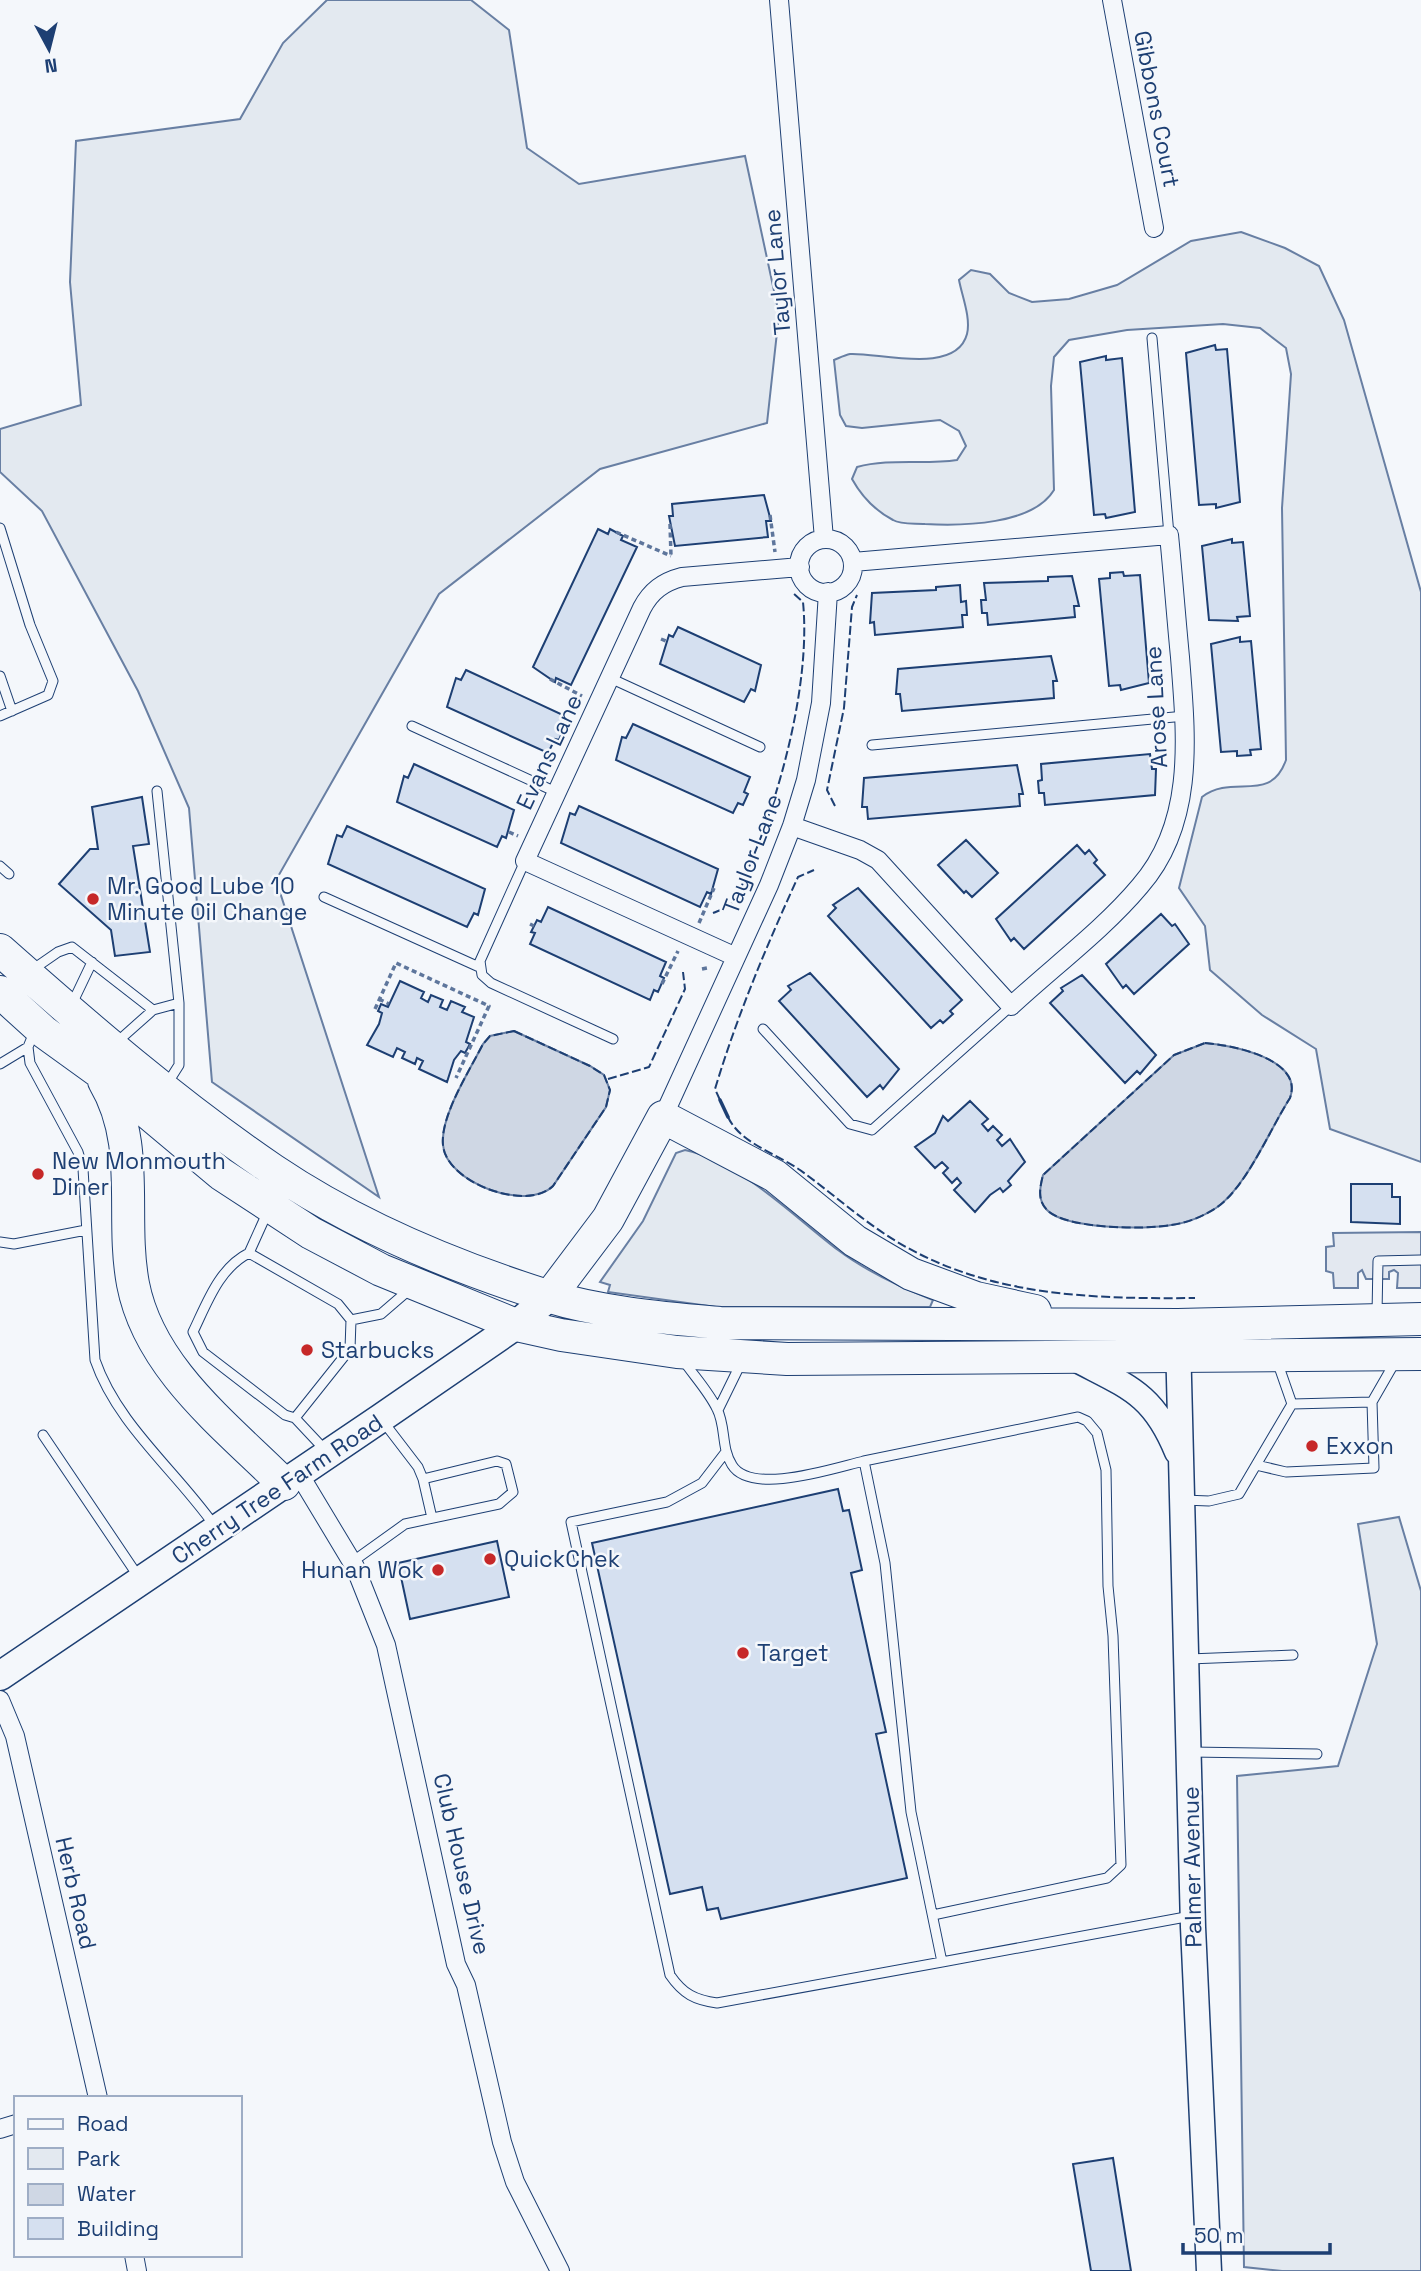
<svg xmlns="http://www.w3.org/2000/svg" width="1421" height="2271" viewBox="0 0 1421 2271" font-family="'Space Grotesk',sans-serif">
  <rect width="100%" height="100%" fill="#f4f7fb"/>
  <path fill="#e3e9f0" stroke="#687fa3" stroke-width="2" d="M327 0H471L509 30 527 148 579 184 745 156 779 314 767 423 600 469 439 594 276 880 379 1197 212 1082 189 808 138 691 42 511 0 472V429L81 405 70 282 76 141 240 119 283 43Z
    M1241 232 1285 248 1319 266 1344 320 1421 592V1162L1330 1129 1316 1049 1262 1015 1210 970 1205 926 1179 888 1202 797C1233 773 1270 805 1286 760L1282 508 1291 374 1286 348 1260 328 1223 324 1127 330 1069 340 1054 357 1051 386 1054 490C1033 525 962 526 925 524 915 523 901 525 893 520 874 510 862 497 852 479L857 467C890 458 924 465 957 460L966 446 959 431 940 420 862 428 846 426 840 415 834 360C839 358 845 355 850 354 877 352 956 376 967 334 971 318 962 296 959 280L971 270 990 274 1009 293 1032 302 1069 299 1117 285 1191 241Z
    M685 1150C741 1162 793 1216 838 1250 866 1271 900 1287 933 1300L930 1307H716L608 1292 610 1285 600 1282 643 1221 676 1153Z
    M1399 1517 1421 1591V2271H1282L1244 2267 1237 1776 1338 1766 1377 1644 1358 1524Z"/>
  <path fill="#e3e8f0" stroke="#687fa3" stroke-width="2" d="M1421 1232V1288H1397L1398 1273 1394 1270 1389 1272V1279H1366L1362 1270 1358 1273V1288H1334L1333 1273 1326 1271V1247L1334 1246 1333 1233Z"/>
  <path fill="#cfd7e4" stroke="#687fa3" stroke-width="2" d="M514 1031 590 1066 604 1075 610 1090 606 1107 553 1186C527 1212 446 1183 443 1145 440 1116 470 1070 483 1044L490 1036Z
    M1205 1043C1232 1045 1304 1059 1290 1098 1270 1129 1246 1188 1216 1208 1202 1217 1187 1223 1171 1225 1146 1230 1065 1229 1047 1210 1037 1200 1040 1187 1043 1175L1174 1055Z"/>
  <path fill="#d5e0f0" stroke="#1d3f73" stroke-width="2" d="M1215 345 1216 350 1227 349 1240 502 1216 508V504L1199 505 1186 353Z
    M1106 356V360L1122 358 1135 512 1106 518 1105 514 1094 515 1080 362Z
    M764 495 771 521H766L768 537 675 546 669 516H673L672 504Z
    M598 529 608 534 610 529 623 536 621 540 637 547 571 685 556 678 555 682 533 667Z
    M1232 539V543L1243 542 1250 616 1237 617 1238 621 1209 620 1202 546Z
    M1123 572 1124 576 1140 575 1149 683 1121 690 1120 685 1109 686 1099 579 1110 578V573Z
    M1072 576 1079 606H1074L1075 617 988 625 987 613H982L981 600H986L984 583 1048 581V577Z
    M960 585 961 602 966 601 967 615H962L963 627 875 635 874 622 870 623 872 593 936 590V587Z
    M678 627 761 665 755 691 751 689 744 702 660 664 669 635 673 637Z
    M1240 637V642L1251 641 1261 749 1250 750 1251 755 1237 756V751L1221 752 1211 644Z
    M1051 656 1057 681H1053L1054 698 902 711 900 694H896L898 669Z
    M466 670 565 716 560 726 564 728 559 740 555 739 548 753 447 707 456 678 461 680Z
    M633 724 750 777 744 792 748 794 743 805 738 803 733 813 616 760 622 737 626 738Z
    M1150 754 1152 769H1156L1155 795 1045 805 1044 793H1039L1038 781 1042 780 1041 764Z
    M414 764 514 810 506 838 502 836 497 847 397 802 404 776 408 778Z
    M1017 765 1023 794H1019L1020 806 868 819 867 807H862L864 778Z
    M142 797 149 844 133 846 150 952 115 956 111 930 59 884 90 849H98L92 807Z
    M579 806 718 869 711 894 707 892 700 907 561 843 570 813 575 815Z
    M347 826 485 889 478 915 474 913 467 927 328 864 337 835 342 837Z
    M966 840 998 873 972 897 966 891 964 893 938 865Z
    M1077 845 1085 854 1089 850 1097 860 1094 863 1105 875 1024 949 1014 938 1011 941 996 919Z
    M858 888 962 1000 950 1011 953 1014 943 1023 940 1020 931 1028 828 916 836 908 833 905Z
    M548 907 666 962 660 976 664 978 658 992 654 990 650 1000 530 944 535 933 531 932 537 920 541 922Z
    M1161 914 1172 926 1175 924 1189 944 1134 994 1126 985 1123 988 1106 964Z
    M810 973 899 1069 883 1089 880 1085 867 1097 779 1001 791 990 788 986Z
    M1082 975 1156 1055 1140 1074 1137 1071 1125 1083 1050 1003 1063 991 1061 988Z
    M400 981 424 992 421 998 428 1002 431 995 443 1000 440 1007 447 1010 451 1001 465 1007 462 1012 474 1017 466 1042 470 1044 465 1053 461 1051 454 1060 447 1082 419 1069 423 1061 417 1058 415 1064 402 1058 405 1052 397 1048 393 1057 367 1045 379 1024 382 1013 378 1011 381 1004 388 1007Z
    M970 1101 988 1119 982 1124 988 1131 993 1126 1002 1135 997 1140 1002 1146 1010 1139 1025 1162 1008 1181 1011 1185 1003 1192 1000 1188 990 1195 975 1212 954 1190 961 1183 957 1178 952 1183 943 1173 948 1168 942 1162 935 1168 915 1147 935 1133 943 1116 948 1121Z
    M1351 1184H1392V1197H1400V1224L1351 1222Z
    M838 1489 843 1511 849 1510 862 1570 851 1573 886 1732 876 1734 907 1878 721 1919 718 1908 707 1910 702 1887 670 1894 592 1543Z
    M497 1541 509 1597 410 1619 398 1563Z
    M1113 2158 1131 2271H1091L1073 2164Z"/>
  <g fill="none" stroke-linecap="round" stroke-linejoin="round">
    <g stroke="#1d3f73" stroke-width="11">
      <path id="lane" d="M1152 338 1169 535
        M0 528 30 625 53 681 48 695 0 716
        M0 676 12 711
        M610 678 760 747
        M412 726 556 792
        M872 745 1185 716
        M525 861 480 961 482 975 491 983 613 1039
        M0 866 9 874
        M324 897 479 967
        M32 970 58 952 72 947 153 1010
        M71 1006 92 962
        M763 1029 850 1124 872 1130 1011 1006
        M35 1030 28 1047 30 1063 78 1152 83 1169 95 1360C117 1424 175 1470 214 1525
        M117 1042 153 1010 179 1003 157 791
        M0 1064 28 1047
        M167 1084 179 1065V1003
        M0 1242 14 1244 86 1230
        M249 1253 268 1211
        M1377 1314 1378 1261 1420 1260
        M351 1320 381 1314 410 1289
        M683 1360C694 1376 709 1392 717 1409 726 1426 721 1448 732 1465 751 1496 834 1468 864 1461L885 1563 911 1812 942 1962 1191 1916
        M1292 1404 1372 1402
        M718 1410 742 1361
        M295 1418 350 1349 351 1320 338 1304 249 1253C219 1268 207 1303 193 1332L203 1352 285 1415 295 1418 325 1450
        M382 1420 418 1467 423 1479
        M43 1435 138 1576
        M725 1453 702 1483 667 1502 571 1522 670 1975C683 1994 695 2000 717 2003L942 1962
        M864 1461 1078 1417 1087 1421 1097 1433 1106 1470 1108 1586 1113 1636 1121 1865 1107 1878 933 1915
        M1256 1465 1286 1472 1374 1468 1372 1402 1395 1362
        M1184 1500 1209 1501 1239 1494 1292 1404 1277 1361
        M352 1562 405 1524 499 1504 513 1492 506 1464 497 1461 423 1479 432 1518
        M1189 1659 1293 1655
        M1191 1752 1317 1754"/>
    </g>
    <g stroke="#1d3f73" stroke-width="20">
      <path id="street" d="M779 0 824 539
        M1112 0 1154 228
        M799 566a27 27 0 1 1 54 0a27 27 0 1 1-54 0Z
        M792 826 860 850 878 860 1011 1006C1053 967 1104 929 1140 886 1196 822 1186 735 1180 657 1176 616 1173 575 1169 535L853 562
        M736 957 525 861 642 608C651 591 663 582 682 577L800 567
        M663 1117 769 885 792 826 806 780 821 703 828 592
        M299 1474 355 1567 386 1645 456 1964 466 1985 502 2142 515 2182 560 2271
        M0 1700 15 1736 98 2098
        M0 2129 16 2124
        M134 2255 137 2271"/>
    </g>
    <g stroke="#1d3f73" stroke-width="27">
      <path id="secondary" d="M1178 1340 1193 1927 1209 2271
        M1075 1359C1128 1387 1153 1393 1177 1452"/>
    </g>
    <g stroke="#1d3f73" stroke-width="31">
      <path id="primary" d="M0 1676 381 1418 516 1325 550 1296"/>
    </g>
    <g stroke="#1d3f73" stroke-width="34">
      <path id="highway" d="M0 950C87 1027 176 1104 273 1170 356 1226 452 1266 547 1296 602 1313 664 1318 720 1323L1178 1325 1421 1319
        M0 992 44 1032 98 1071 221 1174 311 1233 381 1270 516 1325 561 1335 677 1352 787 1359 1421 1354
        M104 1081C142 1145 120 1214 133 1284 149 1368 226 1426 284 1484
        M550 1296 608 1219 663 1117 775 1176 855 1241 911 1274 976 1298 1035 1311"/>
    </g>
    <path stroke="#5e769c" stroke-width="3.5" stroke-dasharray="5 3.5" stroke-linecap="butt" d="M770 515 775 552
      M670 524 671 556
      M616 532 671 556
      M661 639 666 641
      M550 679 582 696
      M509 832 518 836
      M699 923 714 888
      M530 924 534 926
      M702 969 707 968
      M662 984 678 951
      M379 999 389 1004
      M375 1009 396 963 489 1006 456 1078"/>
    <use href="#lane" stroke="#f4f7fb" stroke-width="9"/>
    <use href="#street" stroke="#f4f7fb" stroke-width="18"/>
    <use href="#secondary" stroke="#f4f7fb" stroke-width="24"/>
    <use href="#primary" stroke="#f4f7fb" stroke-width="28"/>
    <use href="#highway" stroke="#f4f7fb" stroke-width="32"/>
    <path stroke="#1d3f73" stroke-width="2" stroke-dasharray="9 3.5" stroke-linecap="butt" d="M835 806 827 790 844 708 852 607 857 595
      M713 913C720 910 728 908 732 903 740 895 744 879 748 869 780 796 811 682 803 602L793 593
      M514 1031 590 1066 604 1075 610 1090 606 1107 553 1186C527 1212 446 1183 443 1145 440 1116 470 1070 483 1044L490 1036Z
      M1205 1043C1232 1045 1304 1059 1290 1098 1270 1129 1246 1188 1216 1208 1202 1217 1187 1223 1171 1225 1146 1230 1065 1229 1047 1210 1037 1200 1040 1187 1043 1175L1174 1055Z
      M608 1079 649 1067 685 989 683 972
      M720 1100 715 1089C737 1016 766 947 798 877L814 870
      M728 1117C740 1143 777 1154 800 1170 836 1196 869 1227 908 1248 997 1297 1097 1299 1195 1298"/>
    <path stroke="#1d3f73" stroke-width="3.5" d="M720 1100 728 1117"/>
  </g>
  <g fill="#c62828" stroke="#f4f7fb" stroke-width="2.5">
    <circle cx="93" cy="899" r="7"/>
    <circle cx="38" cy="1174" r="7"/>
    <circle cx="307" cy="1350" r="7"/>
    <circle cx="1312" cy="1446" r="7"/>
    <circle cx="490" cy="1559" r="7"/>
    <circle cx="438" cy="1570" r="7"/>
    <circle cx="743" cy="1653" r="7"/>
  </g>
  <g text-anchor="middle" stroke-width="5" stroke-linejoin="round" paint-order="stroke">
    <g font-size="23" fill="#1d3f73" stroke="#f4f7fb">
      <text transform="translate(1157 109) rotate(79)" y="8">Gibbons Court</text>
      <text transform="translate(777 272) rotate(-95)" y="8">Taylor Lane</text>
      <text transform="translate(1156 707) rotate(-93)" y="8">Arose Lane</text>
      <text transform="translate(549 752) rotate(-65)" y="8">Evans Lane</text>
      <text transform="translate(752 854) rotate(-69)" y="8">Taylor Lane</text>
      <text transform="translate(277 1489) rotate(-34)" y="8">Cherry Tree Farm Road</text>
      <text transform="translate(462 1864) rotate(77)" y="8">Club House Drive</text>
      <text transform="translate(1192 1867) rotate(-91)" y="8">Palmer Avenue</text>
      <text transform="translate(76 1893) rotate(77)" y="8">Herb Road</text>
    </g>
    <g font-size="23" fill="#1d3f73" stroke="#f4f7fb" text-anchor="start">
      <text x="107" y="894">Mr. Good Lube 10<tspan x="107" dy="26">Minute Oil Change</tspan></text>
      <text x="52" y="1169">New Monmouth<tspan x="52" dy="26">Diner</tspan></text>
      <text x="321" y="1358">Starbucks</text>
      <text x="1326" y="1454">Exxon</text>
      <text x="504" y="1567">QuickChek</text>
      <text x="424" y="1578" text-anchor="end">Hunan Wok</text>
      <text x="757" y="1661">Target</text>
    </g>
  </g>
  <rect x="14" y="2096" width="228" height="161" fill="#f4f7fb" stroke="#9eadc5" stroke-width="2"/>
  <rect x="28" y="2119" width="35" height="10" fill="#f4f7fb" stroke="#9eadc5" stroke-width="2"/>
  <text x="77" y="2131" font-size="21" fill="#1d3f73">Road</text>
  <rect x="28" y="2148" width="35" height="21" fill="#e3e9f0" stroke="#9eadc5" stroke-width="2"/>
  <text x="77" y="2166" font-size="21" fill="#1d3f73">Park</text>
  <rect x="28" y="2184" width="35" height="21" fill="#cfd7e4" stroke="#9eadc5" stroke-width="2"/>
  <text x="77" y="2201" font-size="21" fill="#1d3f73">Water</text>
  <rect x="28" y="2218" width="35" height="21" fill="#d5e0f0" stroke="#9eadc5" stroke-width="2"/>
  <text x="77" y="2236" font-size="21" fill="#1d3f73">Building</text>
  <g transform="translate(49 49) rotate(173)" stroke="#f4f7fb" stroke-width="5" paint-order="stroke">
  <path d="M0-5L12 26L0 18L-12 26Z" fill="#1d3f73"/>
  <text y="-10" font-size="19" font-weight="bold" text-anchor="middle" fill="#1d3f73">N</text>
  </g>
  <path d="M1183 2243v10h147v-10" fill="none" stroke="#1d3f73" stroke-width="3.5"/>
  <text x="1194" y="2243" font-size="21" fill="#1d3f73" stroke="#f4f7fb" stroke-width="5" paint-order="stroke">50 m</text>
</svg>
